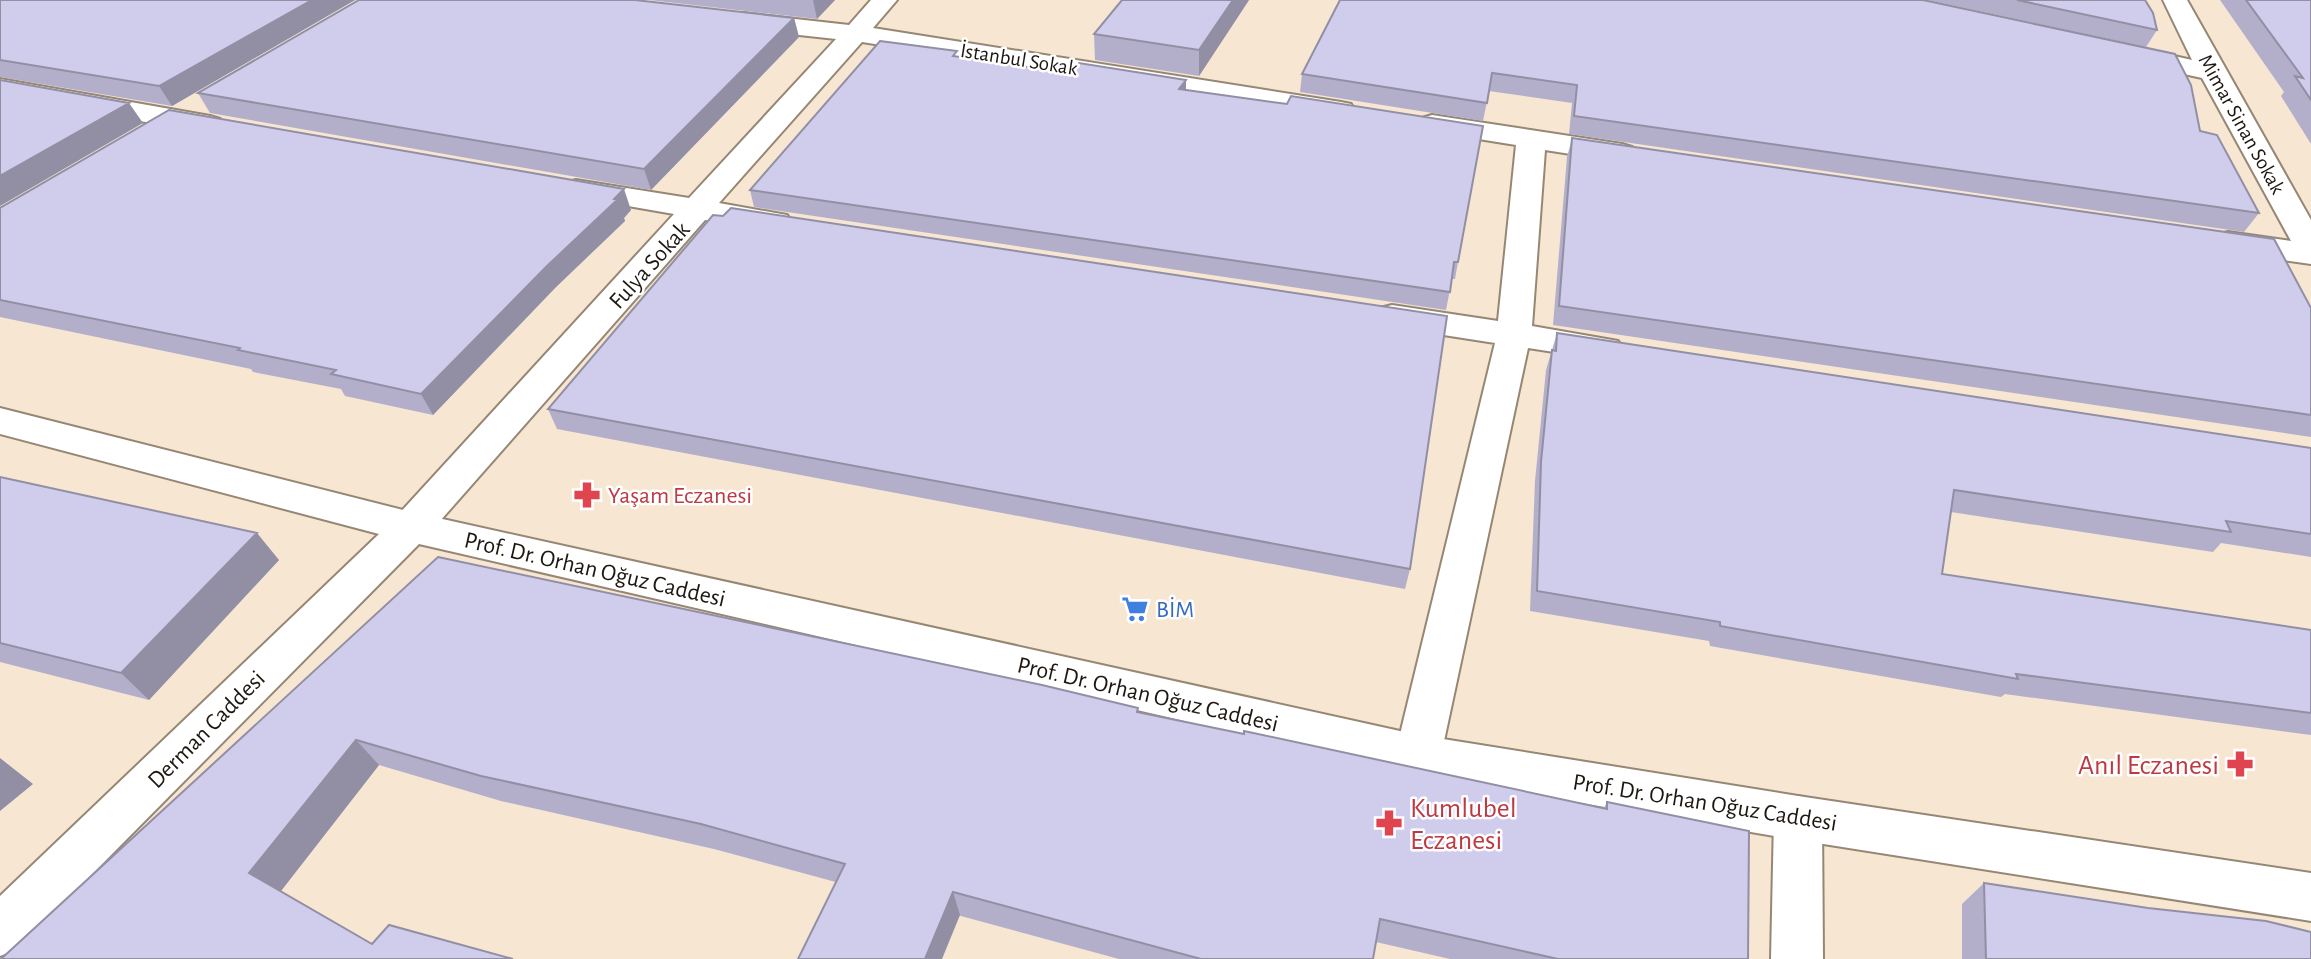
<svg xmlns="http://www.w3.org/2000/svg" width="2311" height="959" viewBox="0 0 2311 959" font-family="'Alegreya Sans',sans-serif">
  <rect width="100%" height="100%" fill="#f6e6d2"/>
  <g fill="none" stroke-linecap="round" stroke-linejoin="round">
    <g stroke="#968775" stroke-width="4">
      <path id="street" d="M871 0H897L873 28 1341 102 1351 104 1355 110 1351 116 1341 118 862 42 719 203 787 215 792 222 787 229 776 231 705 220 425 538 411 542 397 538 391 527 397 516 674 214 565 195 561 189 565 183 576 180 689 198 836 39 743 29 734 26 730 21 734 16 743 13 849 25Z
        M2163 0H2187L2311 220V264L2228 252 2217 249 2212 242 2217 235 2228 232 2291 241 2202 78 2120 60 2116 54 2120 48 2129 46 2192 60Z
        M0 79 210 116 220 119 224 125 220 131 210 134 0 95Z
        M1432 115 1622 144 1632 147 1637 153 1632 159 1622 162 1545 150 1532 326 1618 341 1623 349 1618 357 1606 360 1528 348 1441 755 1434 769 1418 775 1402 769 1395 755 1495 343 1392 327 1380 324 1375 316 1380 308 1392 305 1498 321 1516 145 1422 130 1418 124 1422 118Z
        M1798 796 1815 802 1822 818 1823 959H1771L1774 818 1781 802Z"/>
    </g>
    <g stroke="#968775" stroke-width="4">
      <path id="secondary" d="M0 408 411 512 1418 735 1798 796 2311 873V921L1798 840 1418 775 419 544 18 949 0 956V896L379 534 0 434Z"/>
    </g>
    <use href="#street" fill="#fff" fill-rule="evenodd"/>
    <use href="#secondary" fill="#fff" fill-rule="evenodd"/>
  </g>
  <path fill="#b3afca" d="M0 0H355L172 106 0 77Z
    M649 0H835L817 19Z
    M1122 0H1249L1199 76 1095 60 1094 34Z
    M1927 0H2145L2157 30 2146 47Z
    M2220 0H2311V144L2281 96 2284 92Z
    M794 18 799 37 651 190 210 113 198 93Z
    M2175 54 2200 131 2259 213 2244 232 1569 134 1572 103 1489 91 1483 121 1300 92 1302 74Z
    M958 57 1186 90 1458 262 1455 279H1452L1446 310 754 207 750 190Z
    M1572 138 2311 308V437L1553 325 1567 157Z
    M0 208 631 210 624 218 625 221 556 287 433 415 345 396 341 389 253 372 251 369 0 317Z
    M1557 333 2311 448V557L2221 543 2213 552 1951 512 1942 574 2311 630V735L2005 694 2001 697 1710 646 1709 641 1530 611 1535 481 1546 370Z
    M548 409 1410 569 1405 589 557 429Z
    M0 477 279 560 149 700 0 662Z
    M438 557 1138 708V712L1604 808 1607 802 1748 959H1450L1376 942 1373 959H1119L714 849 501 801 379 765 281 891 372 944 513 959H1Z
    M1984 883 2311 959H1962V904Z"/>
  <path fill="#928fa4" d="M312 0H355L172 106 159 86Z
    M813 0H835L817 19Z
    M1233 0H1249L1199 76V50Z
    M794 18 799 37 651 190 644 169Z
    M1186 80V96L1179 89Z
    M129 103 143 123 0 206V176Z
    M624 189 631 210 624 218 625 221 556 287 433 415 421 394Z
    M257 533 279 560 149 700 121 673Z
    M356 740 379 765 277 896 249 873Z
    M0 758 33 784 0 811Z
    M953 892 960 915 942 959H925Z"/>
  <path fill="#d0cceb" stroke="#928fa4" stroke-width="2" d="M0 0H312L159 86 0 60Z
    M359 0H635L794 18 644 169 198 93Z
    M1122 0H1233L1199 50 1094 34Z
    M1340 0H1923L2175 54 2191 85 2200 131 2217 135 2259 213 1574 116 1577 85 1492 73 1487 103 1302 74Z
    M2017 0H2145L2153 13 2157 30Z
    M2246 0H2311V100L2295 76 2303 78Z
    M880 41 957 51 953 56 1070 73 1079 63 1186 80 1179 89 1287 104 1291 96 1483 126 1458 262H1454L1450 292 750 190Z
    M0 80 129 103 0 176Z
    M169 110 624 189 614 199 617 200 547 266 421 394 331 374 336 370 238 350 240 348 0 300V208Z
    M1572 138 2274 239 2311 308V415L1559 306Z
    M731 208 1447 316 1410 569 548 409 713 215 723 216Z
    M1557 333 2311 448V534L2226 521 2231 532 1954 490 1942 574 2311 630V713L2016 674 2018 679 1720 626V622L1537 591 1541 462 1552 350 1556 351Z
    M0 477 257 533 121 673 0 643Z
    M438 557 1042 685 1138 708 1137 712 1244 734V731L1607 809V802L1749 831 1748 959H1558L1380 919 1373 959H1201L953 892 925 959H798L845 864 701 824 481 776 356 740 249 873 372 944 389 925 513 959H1Z
    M1984 883 2148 908 2266 921 2311 932V959H1986Z"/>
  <defs>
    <g id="pharmacy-bare" transform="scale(2.1)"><path d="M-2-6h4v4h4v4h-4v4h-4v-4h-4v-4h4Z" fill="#e0444e" stroke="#fff" stroke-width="2.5" paint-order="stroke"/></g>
    <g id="supermarket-bare" transform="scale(2.1)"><path d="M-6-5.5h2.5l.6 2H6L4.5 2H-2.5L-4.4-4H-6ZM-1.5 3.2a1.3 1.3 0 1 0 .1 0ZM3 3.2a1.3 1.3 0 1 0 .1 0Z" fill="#3f7fe0" stroke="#fff" stroke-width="2.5" paint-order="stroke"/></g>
  </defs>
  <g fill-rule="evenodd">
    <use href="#pharmacy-bare" x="587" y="495"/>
    <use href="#supermarket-bare" x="1135" y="609"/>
    <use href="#pharmacy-bare" x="2240" y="764"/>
    <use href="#pharmacy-bare" x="1389" y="823"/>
  </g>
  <g text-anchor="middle" stroke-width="5" stroke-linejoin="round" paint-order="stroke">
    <g font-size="21" fill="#1d1710" stroke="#fff">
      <text transform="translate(1019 59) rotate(9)" y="7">İstanbul Sokak</text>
      <text transform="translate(2242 124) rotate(61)" y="7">Mimar Sinan Sokak</text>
    </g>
    <g font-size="24" fill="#1d1710" stroke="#fff">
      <text transform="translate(649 265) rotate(-48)" y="8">Fulya Sokak</text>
      <text transform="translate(595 569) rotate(13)" y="8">Prof. Dr. Orhan Oğuz Caddesi</text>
      <text transform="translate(1148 694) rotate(13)" y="8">Prof. Dr. Orhan Oğuz Caddesi</text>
      <text transform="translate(206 729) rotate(-45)" y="8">Derman Caddesi</text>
      <text transform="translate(1705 802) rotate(9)" y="8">Prof. Dr. Orhan Oğuz Caddesi</text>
    </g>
    <g font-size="24" fill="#be3a42" stroke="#fff" text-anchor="start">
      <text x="608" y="503">Yaşam Eczanesi</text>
    </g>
    <g font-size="24" fill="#366cbe" stroke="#fff" text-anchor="start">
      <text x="1156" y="617">BİM</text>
    </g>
    <g font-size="28" fill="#be3a42" stroke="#fff" text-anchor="end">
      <text x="2219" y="774">Anıl Eczanesi</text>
      <text x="1410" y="817" text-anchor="start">Kumlubel<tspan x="1410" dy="32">Eczanesi</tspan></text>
    </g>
  </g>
</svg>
